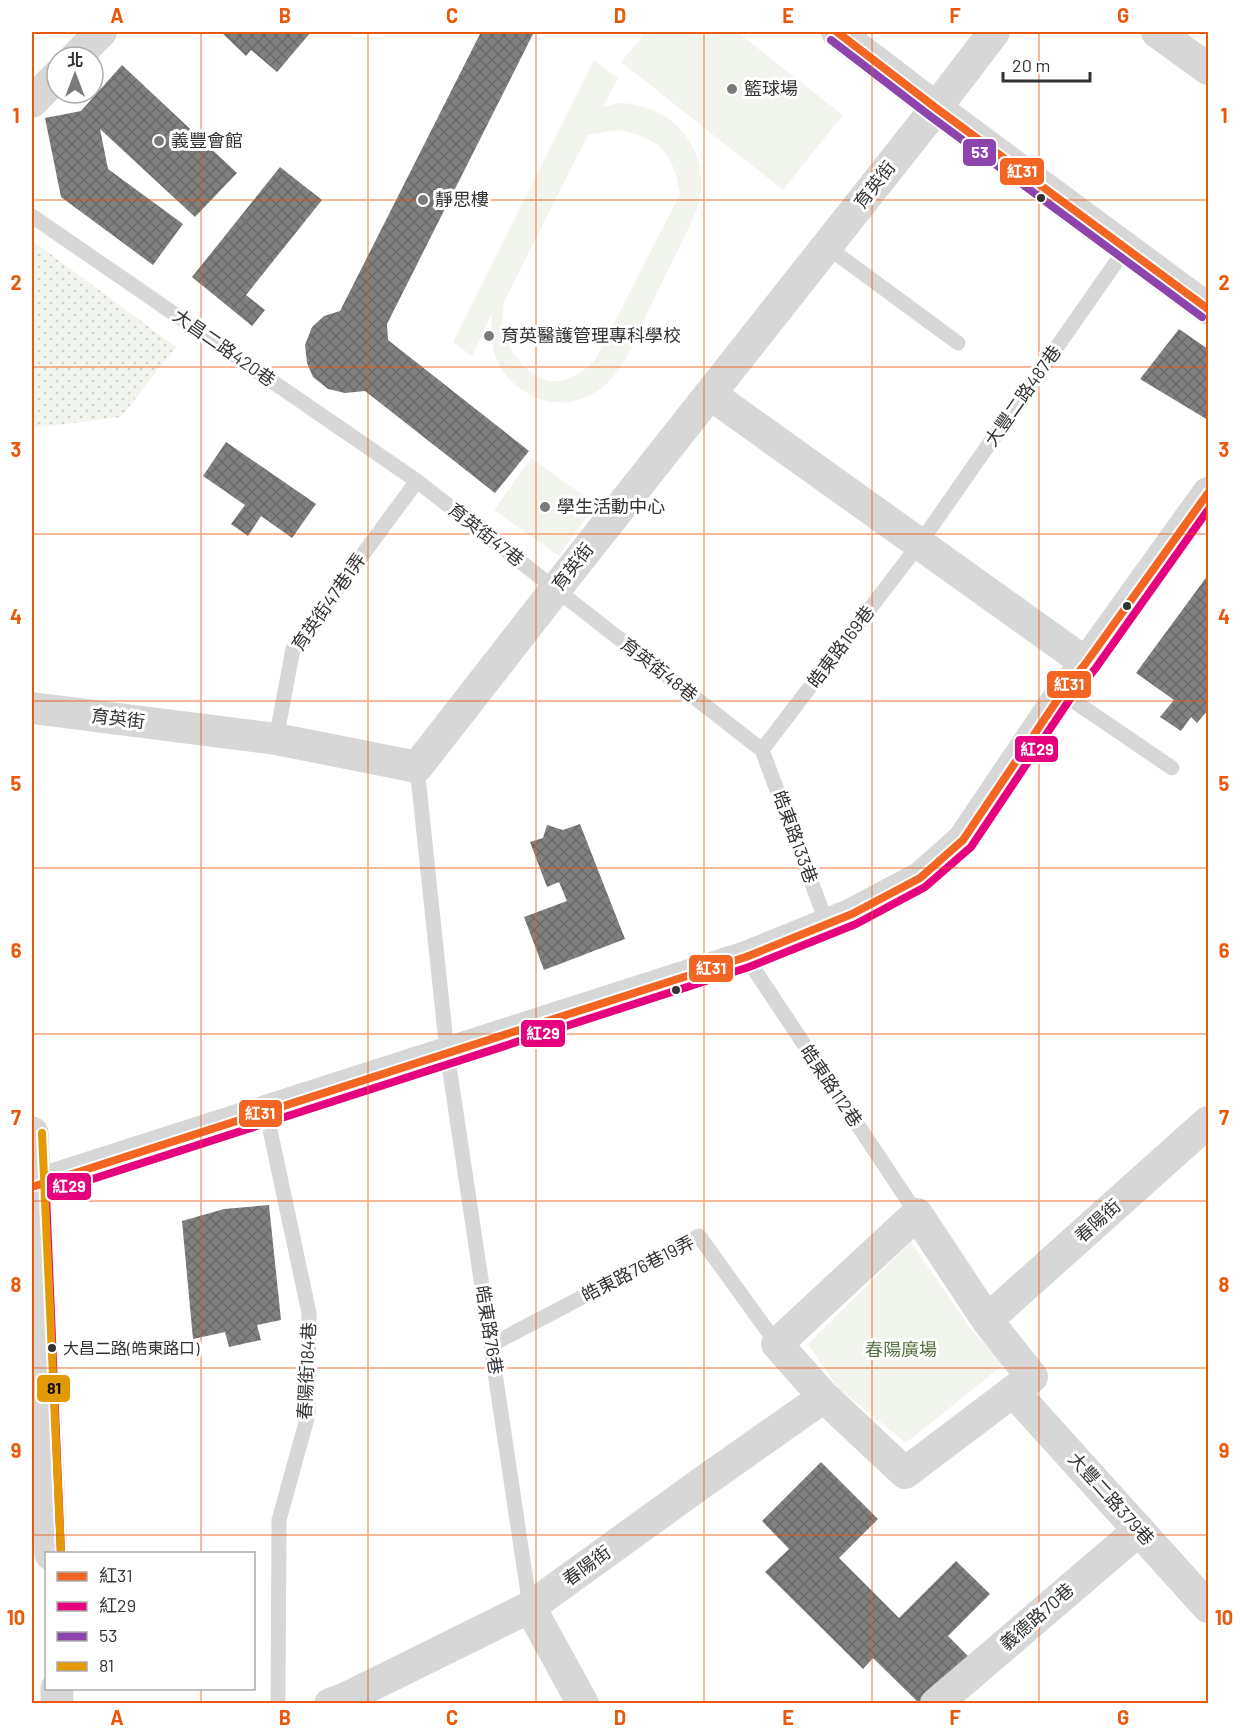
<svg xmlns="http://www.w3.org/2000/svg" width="1240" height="1735" viewBox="0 0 1240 1735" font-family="Barlow,'Noto Sans TC',sans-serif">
  <defs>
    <pattern id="grass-dots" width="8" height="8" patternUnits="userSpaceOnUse" patternTransform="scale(1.5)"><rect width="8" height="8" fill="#f1f5ed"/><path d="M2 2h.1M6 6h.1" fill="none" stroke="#cfd2cc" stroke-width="1.8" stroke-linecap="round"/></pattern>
    <pattern id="building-cross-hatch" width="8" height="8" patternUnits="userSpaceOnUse" patternTransform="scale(1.5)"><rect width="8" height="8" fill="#818181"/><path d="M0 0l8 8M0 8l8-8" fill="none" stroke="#6a6a6a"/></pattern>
  </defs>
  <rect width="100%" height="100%" fill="#fff"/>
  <path fill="url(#grass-dots)" d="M34 242 176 347 121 417 32 428V244Z"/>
  <path fill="#f1f5ed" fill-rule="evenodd" d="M646 32H737L843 115 783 190 621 62Z
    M594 60 618 78 603 107C609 106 616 103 621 103 680 106 715 158 696 212 682 242 667 273 652 303 642 323 633 350 620 368 596 403 556 414 521 389 492 368 490 346 492 313L472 356 453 342ZM618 130C660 138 673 152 680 194L595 360C585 370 573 379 559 381 535 385 511 355 505 335 501 324 503 313 504 302L588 135Z
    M531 458 596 504 559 556 494 510Z
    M911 1242 970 1328 1004 1364 906 1443 837 1387 808 1344Z"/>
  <path fill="url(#building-cross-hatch)" d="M221 32H311L277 72 251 50 246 56Z
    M481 32H534L387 324 388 340 529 451 495 493 365 391 345 393 328 389 313 377 307 363 305 345 312 327 324 316 340 311Z
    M122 65 237 173 195 217 100 129 108 169 183 224 153 265 61 197 45 118 81 111Z
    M280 167 322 200 246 295 265 310 252 326 192 277Z
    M1179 329 1208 349V420L1140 379Z
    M226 442 316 504 292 538 261 516 248 536 231 524 245 505 203 476Z
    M1208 575V710L1197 723 1191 717 1181 731 1160 717 1174 700 1136 673Z
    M580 824 625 939 544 970 524 917 567 901 559 882 547 887 530 842 543 838 547 825 563 830Z
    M269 1205 281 1320 257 1325 261 1340 229 1347 225 1332 193 1339 182 1221 224 1209Z
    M821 1462 878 1519 839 1558 899 1618 956 1561 990 1594 948 1636 985 1673 955 1704H920L873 1658 863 1669 765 1572 789 1549 762 1521Z"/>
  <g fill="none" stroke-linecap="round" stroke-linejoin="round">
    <path stroke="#d7d7d7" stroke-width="15" d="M32 216 417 481 762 750
      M826 246 958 343
      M1062 693 1172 768
      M276 739 293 649 417 481
      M762 750 920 543 1126 248
      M762 750 827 924
      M417 767 447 1052 530 1607
      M746 957 917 1214
      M266 1111 309 1313 308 1415 279 1520 278 1704
      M491 1345 699 1236 777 1344"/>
    <path stroke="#d7d7d7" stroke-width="32" d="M837 32 936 108 1208 309
      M1157 32 1208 69
      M76 57 101 32
      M32 102 57 76
      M710 394 1086 663
      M32 708 276 739 417 767 555 590 936 108 994 32
      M32 1186 746 957 852 914 920 878 963 840 1062 693 1086 663 1208 493
      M917 1214 987 1320 1032 1377 905 1473 824 1397 777 1344Z
      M987 1320 1208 1122
      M1013 1391 1208 1607
      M530 1607 583 1704
      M330 1704 346 1698 530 1607 703 1482 824 1397
      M936 1704 1139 1530"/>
    <path stroke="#d7d7d7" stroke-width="33" d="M32 1133 51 1554
      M57 1688V1704"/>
    <g stroke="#fff" stroke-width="12">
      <path id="bus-1" d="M837 32 936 108 1208 309
        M35 1186 746 957 852 914 920 878 963 840 1062 693 1086 663 1208 493"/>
    </g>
    <g stroke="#fff" stroke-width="12">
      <path id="bus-2" d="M61 1554 46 1194 749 967 856 924 925 887 971 847 1070 699 1095 669 1208 510"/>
    </g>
    <g stroke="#fff" stroke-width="12">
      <path id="bus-3" d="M831 40 930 116 1202 317"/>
    </g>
    <g stroke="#fff" stroke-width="12">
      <path id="bus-4" d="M42 1133 61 1554"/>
    </g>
    <use href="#bus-1" stroke="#f26522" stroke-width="8"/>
    <use href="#bus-2" stroke="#e5007d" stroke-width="8"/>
    <use href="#bus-3" stroke="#8e44ad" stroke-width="8"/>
    <use href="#bus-4" stroke="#e39a05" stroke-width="8"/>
  </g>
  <path fill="none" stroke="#e8590c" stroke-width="1.5" stroke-opacity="0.55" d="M201 32V1554M368 32V1704M536 32V1704M704 32V1704M872 32V1704M1039 32V1704M32 200H1208M32 367H1208M32 534H1208M32 701H1208M32 868H1208M32 1034H1208M32 1201H1208M32 1368H1208M32 1535H1208M201 1688V1704"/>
  <g fill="#7a7a7a" stroke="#fff" stroke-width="2">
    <circle cx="732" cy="89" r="6"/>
    <circle cx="159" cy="141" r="6"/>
    <circle cx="423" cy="200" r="6"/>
    <circle cx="489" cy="336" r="6"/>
    <circle cx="545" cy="507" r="6"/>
  </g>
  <g fill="#333" stroke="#fff" stroke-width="2">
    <circle cx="1041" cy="198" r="5"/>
    <circle cx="1127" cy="606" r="5"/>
    <circle cx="676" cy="990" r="5"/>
    <circle cx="52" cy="1348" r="5"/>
  </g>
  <g text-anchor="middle" stroke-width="6" stroke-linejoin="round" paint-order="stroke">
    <g font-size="16" fill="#333" stroke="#fff" text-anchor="start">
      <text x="63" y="1354">大昌二路(皓東路口)</text>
    </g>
    <g font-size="18" fill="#333" stroke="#fff" text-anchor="start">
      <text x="744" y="95">籃球場</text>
      <text x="171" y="147">義豐會館</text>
      <text x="435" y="206">靜思樓</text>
      <text x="501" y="342">育英醫護管理專科學校</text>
      <text x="557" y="513">學生活動中心</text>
    </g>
    <g font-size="18" fill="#333" stroke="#fff">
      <text transform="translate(875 185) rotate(-52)" y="6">育英街</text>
      <text transform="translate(224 348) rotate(35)" y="6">大昌二路420巷</text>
      <text transform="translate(1023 396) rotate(-55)" y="6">大豐二路487巷</text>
      <text transform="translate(486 535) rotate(38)" y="6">育英街47巷</text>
      <text transform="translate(573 567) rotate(-52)" y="6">育英街</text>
      <text transform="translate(329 602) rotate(-55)" y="6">育英街47巷1弄</text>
      <text transform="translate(841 647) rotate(-53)" y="6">皓東路169巷</text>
      <text transform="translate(659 670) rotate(38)" y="6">育英街48巷</text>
      <text transform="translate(118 719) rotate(7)" y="6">育英街</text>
      <text transform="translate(795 837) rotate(70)" y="6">皓東路133巷</text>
      <text transform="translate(831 1086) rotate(56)" y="6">皓東路112巷</text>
      <text transform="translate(1098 1221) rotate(-42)" y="6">春陽街</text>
      <text transform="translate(638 1269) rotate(-27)" y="6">皓東路76巷19弄</text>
      <text transform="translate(489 1330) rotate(81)" y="6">皓東路76巷</text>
      <text transform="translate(307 1371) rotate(-87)" y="6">春陽街184巷</text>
      <text transform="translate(1111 1499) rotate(48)" y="6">大豐二路379巷</text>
      <text transform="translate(587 1566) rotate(-36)" y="6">春陽街</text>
      <text transform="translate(1037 1617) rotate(-41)" y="6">義德路70巷</text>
    </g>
    <g font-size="18" fill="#56703f" stroke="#fff">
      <text x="901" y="1356">春陽廣場</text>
    </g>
  </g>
  <g stroke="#fff" stroke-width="2">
    <rect x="962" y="138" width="35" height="29" rx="6" fill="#8e44ad"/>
    <rect x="999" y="157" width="46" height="29" rx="6" fill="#f26522"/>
    <rect x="1046" y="670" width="46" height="29" rx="6" fill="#f26522"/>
    <rect x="1014" y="735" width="45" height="28" rx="6" fill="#e5007d"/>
    <rect x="688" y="954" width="46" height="29" rx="6" fill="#f26522"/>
    <rect x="520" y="1019" width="46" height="29" rx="6" fill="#e5007d"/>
    <rect x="238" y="1099" width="45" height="29" rx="6" fill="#f26522"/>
    <rect x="46" y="1172" width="46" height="29" rx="6" fill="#e5007d"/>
    <rect x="36" y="1374" width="35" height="29" rx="6" fill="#e39a05"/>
  </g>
  <g font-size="16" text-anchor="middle" font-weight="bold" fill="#fff">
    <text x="980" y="158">53</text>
    <text x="1022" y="177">紅31</text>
    <text x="1069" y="690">紅31</text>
    <text x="1037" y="755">紅29</text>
    <text x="711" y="974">紅31</text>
    <text x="543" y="1039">紅29</text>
    <text x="260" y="1119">紅31</text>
    <text x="69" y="1192">紅29</text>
  </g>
  <g font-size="16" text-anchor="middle" font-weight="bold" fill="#111">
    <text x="54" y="1394">81</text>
  </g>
  <rect width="1240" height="1735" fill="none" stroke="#ffffff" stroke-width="66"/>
  <rect x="45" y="1552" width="210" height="138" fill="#ffffff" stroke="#adadad" stroke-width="1.5"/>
  <rect x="57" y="1572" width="30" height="9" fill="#f26522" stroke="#adadad" stroke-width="1.5"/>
  <text x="99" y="1582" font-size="18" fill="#333333">紅31</text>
  <rect x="57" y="1602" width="30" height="9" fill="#e5007d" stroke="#adadad" stroke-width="1.5"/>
  <text x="99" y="1612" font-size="18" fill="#333333">紅29</text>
  <rect x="57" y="1632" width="30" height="9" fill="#8e44ad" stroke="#adadad" stroke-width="1.5"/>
  <text x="99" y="1642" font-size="18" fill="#333333">53</text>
  <rect x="57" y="1662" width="30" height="9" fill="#e39a05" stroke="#adadad" stroke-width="1.5"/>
  <text x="99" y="1672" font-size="18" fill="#333333">81</text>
  <g transform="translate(75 75)"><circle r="28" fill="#ffffff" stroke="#adadad" stroke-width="1.5"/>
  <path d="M0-4.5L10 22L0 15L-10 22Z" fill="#7a7a7a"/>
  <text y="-9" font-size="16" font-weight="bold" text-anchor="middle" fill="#333333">北</text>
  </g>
  <path d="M1003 72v9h87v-9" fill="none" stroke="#333333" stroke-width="3"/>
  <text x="1012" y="72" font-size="18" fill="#333333" stroke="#ffffff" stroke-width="4.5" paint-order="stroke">20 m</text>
  <rect x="33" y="33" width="1174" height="1669" fill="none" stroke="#e8590c" stroke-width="2"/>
  <g font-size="20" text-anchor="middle" font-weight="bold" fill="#e8590c">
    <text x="117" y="23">A</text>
    <text x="285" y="23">B</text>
    <text x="452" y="23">C</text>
    <text x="620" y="23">D</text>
    <text x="788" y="23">E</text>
    <text x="955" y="23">F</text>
    <text x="1123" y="23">G</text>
    <text x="16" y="123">1</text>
    <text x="1224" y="123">1</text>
    <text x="16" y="290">2</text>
    <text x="1224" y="290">2</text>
    <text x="16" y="457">3</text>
    <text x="1224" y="457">3</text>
    <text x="16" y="624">4</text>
    <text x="1224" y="624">4</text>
    <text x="16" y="791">5</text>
    <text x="1224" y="791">5</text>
    <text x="16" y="958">6</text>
    <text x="1224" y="958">6</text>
    <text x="16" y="1125">7</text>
    <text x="1224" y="1125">7</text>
    <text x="16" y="1292">8</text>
    <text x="1224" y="1292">8</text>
    <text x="16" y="1458">9</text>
    <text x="1224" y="1458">9</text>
    <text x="16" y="1625">10</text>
    <text x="1224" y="1625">10</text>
    <text x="117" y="1725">A</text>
    <text x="285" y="1725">B</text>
    <text x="452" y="1725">C</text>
    <text x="620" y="1725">D</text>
    <text x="788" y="1725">E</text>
    <text x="955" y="1725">F</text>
    <text x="1123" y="1725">G</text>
  </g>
</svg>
